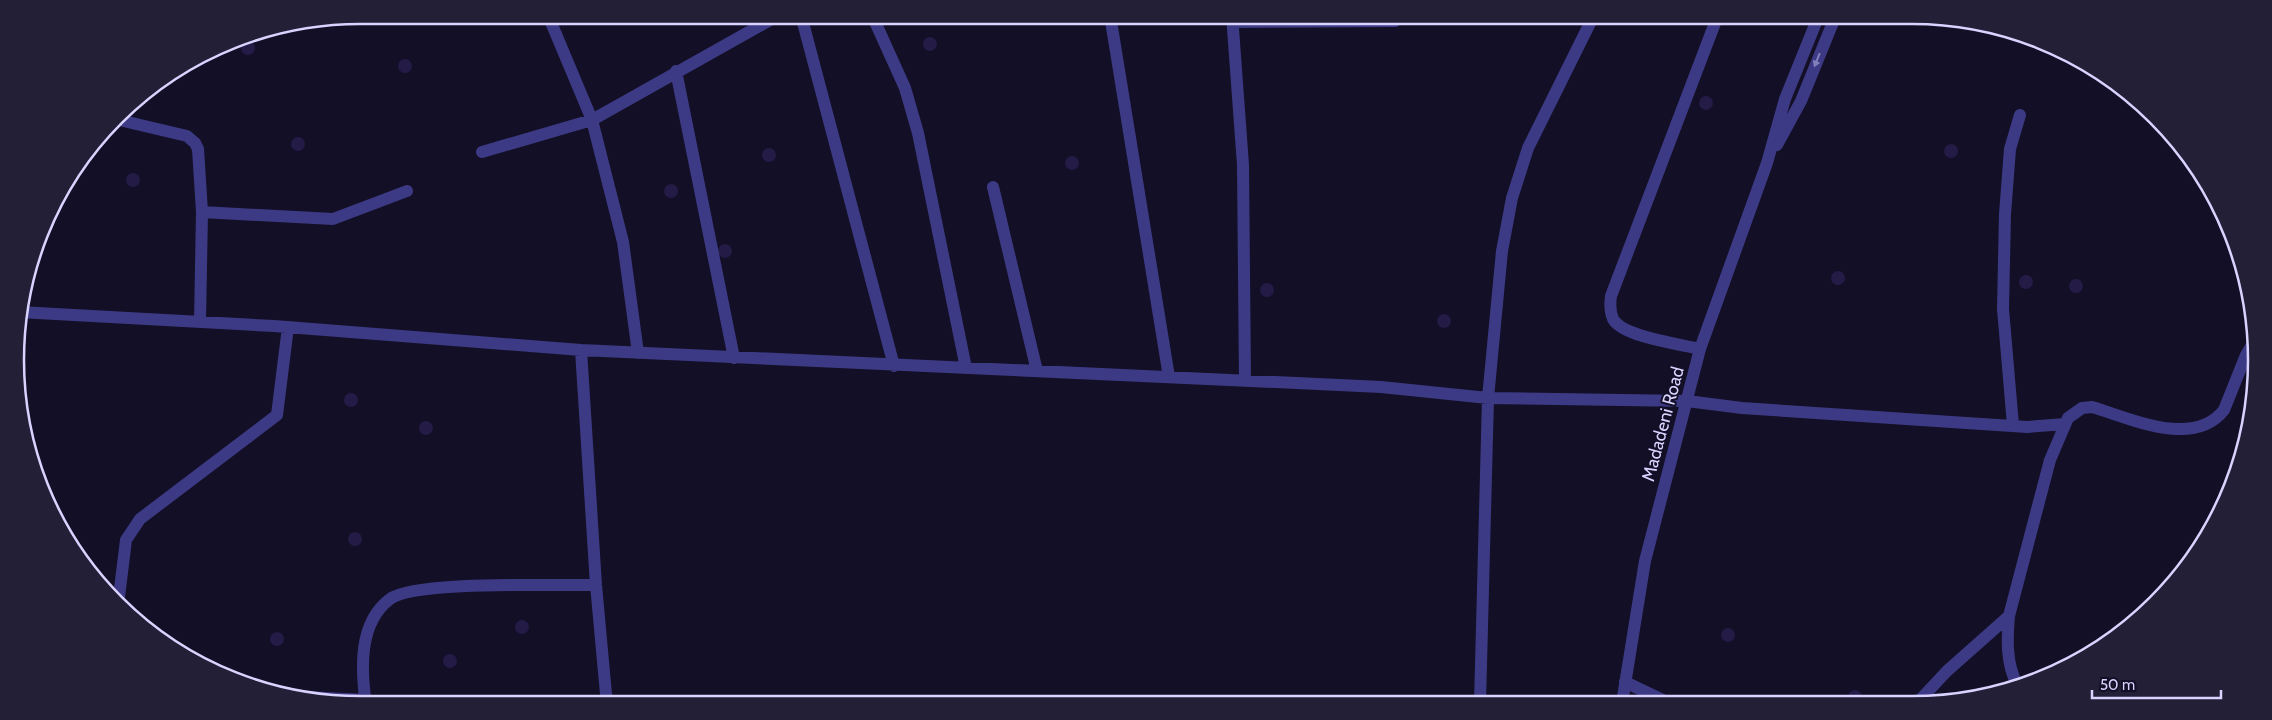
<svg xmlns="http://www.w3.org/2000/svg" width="2272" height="720" viewBox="0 0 2272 720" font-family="Cabin,sans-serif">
  <rect width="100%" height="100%" fill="#130f26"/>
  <path fill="#241b47" d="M923 44a7 7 0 1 1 14 0a7 7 0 1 1-14 0Z
    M241 48a7 7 0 1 1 14 0a7 7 0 1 1-14 0Z
    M398 66a7 7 0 1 1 14 0a7 7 0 1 1-14 0Z
    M1699 103a7 7 0 1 1 14 0a7 7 0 1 1-14 0Z
    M291 144a7 7 0 1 1 14 0a7 7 0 1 1-14 0Z
    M1944 151a7 7 0 1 1 14 0a7 7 0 1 1-14 0Z
    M762 155a7 7 0 1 1 14 0a7 7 0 1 1-14 0Z
    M1065 163a7 7 0 1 1 14 0a7 7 0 1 1-14 0Z
    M126 180a7 7 0 1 1 14 0a7 7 0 1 1-14 0Z
    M664 191a7 7 0 1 1 14 0a7 7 0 1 1-14 0Z
    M718 251a7 7 0 1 1 14 0a7 7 0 1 1-14 0Z
    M1831 278a7 7 0 1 1 14 0a7 7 0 1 1-14 0Z
    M2019 282a7 7 0 1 1 14 0a7 7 0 1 1-14 0Z
    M2069 286a7 7 0 1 1 14 0a7 7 0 1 1-14 0Z
    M1260 290a7 7 0 1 1 14 0a7 7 0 1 1-14 0Z
    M1437 321a7 7 0 1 1 14 0a7 7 0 1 1-14 0Z
    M344 400a7 7 0 1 1 14 0a7 7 0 1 1-14 0Z
    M419 428a7 7 0 1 1 14 0a7 7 0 1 1-14 0Z
    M348 539a7 7 0 1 1 14 0a7 7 0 1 1-14 0Z
    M515 627a7 7 0 1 1 14 0a7 7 0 1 1-14 0Z
    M1721 635a7 7 0 1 1 14 0a7 7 0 1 1-14 0Z
    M270 639a7 7 0 1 1 14 0a7 7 0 1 1-14 0Z
    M443 661a7 7 0 1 1 14 0a7 7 0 1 1-14 0Z
    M1848 697a7 7 0 1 1 14 0a7 7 0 1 1-14 0Z"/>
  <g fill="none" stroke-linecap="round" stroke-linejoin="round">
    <path stroke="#3d3a85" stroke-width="12" d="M548 15 592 120 623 242 638 353
      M801 15 894 366
      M872 15 905 88 918 133 966 368
      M1110 15 1169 377
      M1232 15 1243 165 1245 381
      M1233 22 1395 21
      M676 71 734 358
      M115 119 187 136 195 143 198 149 202 212 200 322
      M482 152 592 120 779 15
      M993 187 1037 371
      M202 212 333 219 407 191
      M19 312 274 326 581 350 1381 387 1488 398 1687 401 1742 408 2027 427 2065 424
      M1700 349C1680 344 1623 337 1613 319 1610 312 1610 303 1611 296L1718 15
      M581 350 596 585 607 705
      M2013 425 2003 309 2005 214 2010 149 2020 115
      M118 605 126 540 140 519 277 415 288 327
      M1625 682 1669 703
      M2017 684C2006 664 2007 638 2009 616L2050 460 2068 418 2082 408 2092 407C2130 418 2193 449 2224 410L2246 355 2255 340
      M285 696 366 700
      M1918 702 1947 671 2009 616
      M1480 703 1488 398 1502 251 1512 198 1528 148 1594 15
      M366 705C361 670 358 623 390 599 415 580 558 586 596 585"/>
    <path stroke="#3d3a85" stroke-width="12" d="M1777 145 1801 101 1836 15
      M1622 703 1645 561 1700 349 1767 163 1785 99 1819 15"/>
  </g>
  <defs><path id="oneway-solid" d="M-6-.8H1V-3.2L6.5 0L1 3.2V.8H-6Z" transform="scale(1.25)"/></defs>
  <use fill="#837fbc" href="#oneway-solid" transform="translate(1817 60) rotate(112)"/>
  <g text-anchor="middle" stroke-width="4" stroke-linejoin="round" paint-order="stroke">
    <g font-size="18" fill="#d9d4ff" stroke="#130f26">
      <text transform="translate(1663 424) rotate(-75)" y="6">Madadeni Road</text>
    </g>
  </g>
  <path d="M0 0H2272V720H0ZM360 24H1912A336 336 0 0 1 2248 360V360A336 336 0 0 1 1912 696H360A336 336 0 0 1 24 360V360A336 336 0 0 1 360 24Z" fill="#231f37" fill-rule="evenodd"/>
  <path fill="none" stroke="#d9d4ff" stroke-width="2.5" d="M360 24H1912A336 336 0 0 1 2248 360V360A336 336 0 0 1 1912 696H360A336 336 0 0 1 24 360V360A336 336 0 0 1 360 24Z"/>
  <path d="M2092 690v8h129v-8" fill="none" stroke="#d9d4ff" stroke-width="2.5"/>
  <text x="2100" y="690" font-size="15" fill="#d9d4ff" stroke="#130f26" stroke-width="4" paint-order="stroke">50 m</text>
</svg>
